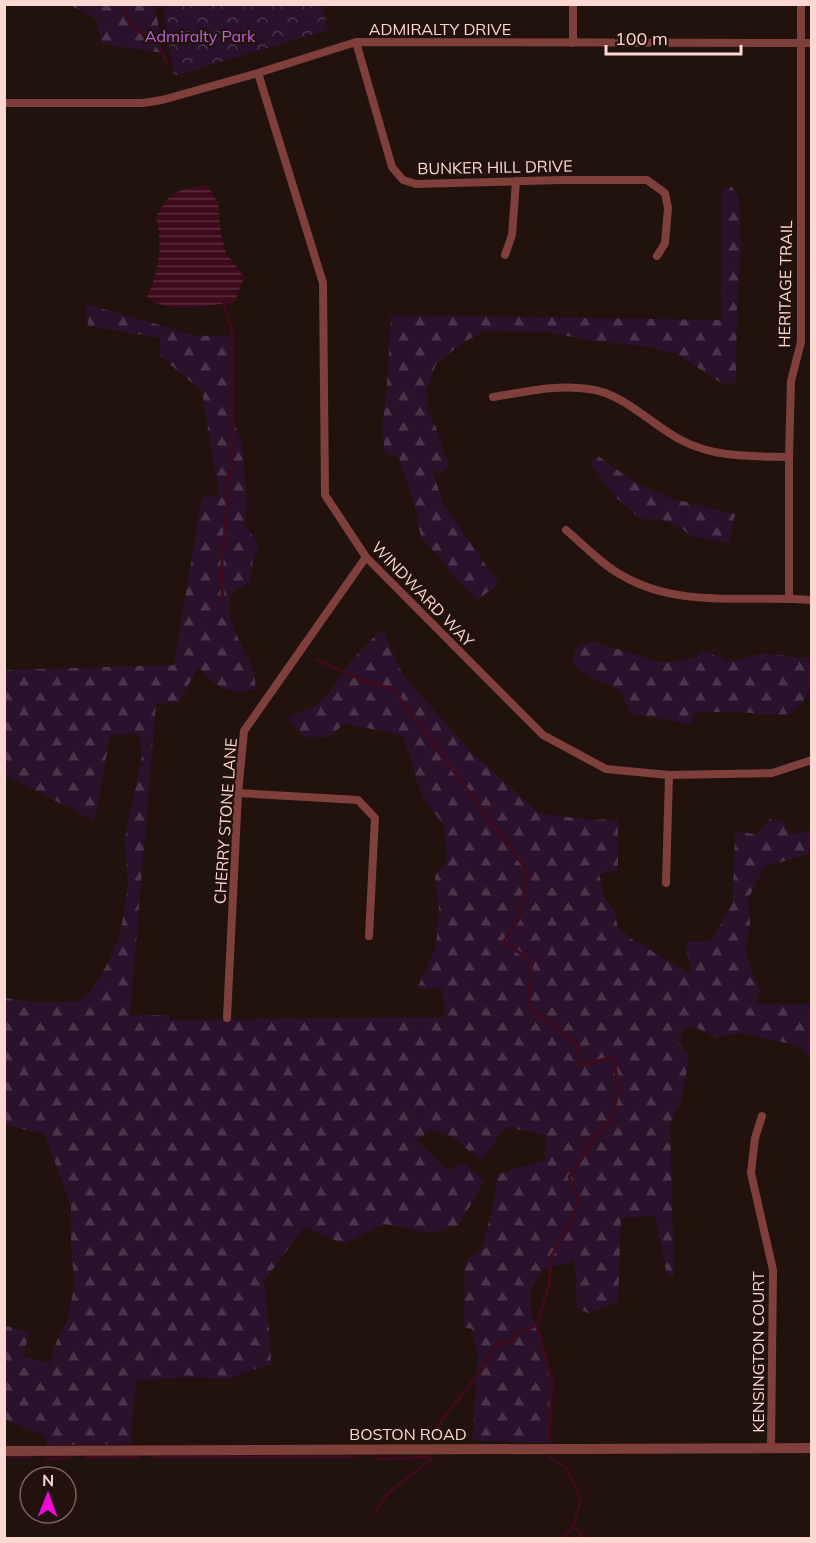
<svg xmlns="http://www.w3.org/2000/svg" width="816" height="1543" viewBox="0 0 816 1543" font-family="Mulish,sans-serif">
  <defs>
    <pattern id="forest-firs" width="22" height="20" patternUnits="userSpaceOnUse" patternTransform="scale(1.5)"><rect width="22" height="20" fill="#2b122c"/><path d="M5 1l3.5 6h-7zM16 11l3.5 6h-7z" fill="#4b344a"/></pattern>
    <pattern id="park-crowns" width="20" height="18" patternUnits="userSpaceOnUse" patternTransform="scale(1.5)"><rect width="20" height="18" fill="#2b122c"/><path d="M2 6a3 3 0 1 1 6 0M12 15a3 3 0 1 1 6 0" fill="none" stroke="#4b344a"/></pattern>
    <pattern id="water-rules" width="6" height="5" patternUnits="userSpaceOnUse" patternTransform="scale(1.5)"><rect width="6" height="5" fill="#3e0b1d"/><path d="M0 2.5h6" fill="none" stroke="#5b2e3d"/></pattern>
  </defs>
  <rect width="100%" height="100%" fill="#22120e"/>
  <path fill="url(#forest-firs)" d="M70 5H155L163 53 101 44 97 20Z
    M732 187 739 199 741 252 737 303 736 384 721 383 677 354 650 347 586 340 548 332 484 331 462 343 436 364 428 386 427 410 435 425 449 467 441 474 432 471 444 504 499 584 477 600 455 578 443 561 421 538 415 506 399 458 385 453 382 430 387 386 391 315 721 320 722 190Z
    M86 304 197 336 233 335V422L242 442 247 505 244 525 259 544 253 560 251 581 229 595C230 604 229 614 232 623 238 645 258 666 255 689 225 696 219 687 198 667L179 702 156 704 130 1015H170V1020L445 1017 442 989H417L436 946 439 910 435 876 447 860 444 825 422 797 403 736 345 723 329 737H304L287 718 313 707 329 693 351 661 382 629 403 675 469 750 539 813 590 820 618 819V871L599 873 604 898 614 911 618 927 630 938 692 975 685 942 711 941 733 903 735 832H745L756 835 770 819H782L789 834 807 832 811 828V853L764 867 748 899 750 925 745 953 760 991 756 1004H811V1061L800 1046 740 1033 715 1038 694 1026 683 1030 679 1042 689 1056 682 1099 670 1124 674 1276H667L655 1216 621 1218 618 1302 588 1313 577 1308 575 1261 543 1269 530 1292 531 1311 552 1381 549 1443 472 1440 478 1356 472 1329 464 1327 465 1261 482 1249 493 1206 498 1174 545 1160 546 1135 505 1127 481 1161 454 1138 432 1129 417 1140 448 1171 463 1162 484 1181 459 1225 430 1233 384 1224 344 1244 304 1227 264 1281 270 1340 271 1364 225 1379 186 1377 136 1381 130 1444 47 1445 44 1435 5 1420 4 1331 7 1326 30 1332 22 1356 49 1364 57 1340 67 1321 75 1283 71 1249V1207L45 1134 5 1125V998L40 1003 80 1001 92 989 108 963 120 936 128 886 125 838 142 756 139 733 110 735 97 811 93 820 5 775V670L174 665 202 497 219 496 202 391 160 356V338L88 326Z
    M598 456 637 484 670 498 735 514 729 543 691 536 680 527 663 520 641 519 614 496 590 462Z
    M591 641 664 663 693 658 705 651 730 662 764 653 803 658H811C812 689 814 691 791 714L769 715 743 712H696L690 724 630 714 623 695 609 684 598 681 580 672 572 660 577 647Z"/>
  <path fill="url(#park-crowns)" d="M163 5H322L328 30 174 76Z"/>
  <path fill="url(#water-rules)" d="M207 185 218 203 221 235 226 253 244 277 235 302C210 305 167 315 147 297 159 270 163 246 156 217 171 190 178 190 207 185Z"/>
  <g fill="none" stroke-linecap="round" stroke-linejoin="round">
    <path stroke="#3e0b1d" stroke-width="3" d="M122 4 131 26 160 45 167 64
      M223 300 233 335V433L221 575 223 602
      M316 660 363 680 394 690 528 872 518 921 504 941 532 962 528 1006 577 1045 580 1065 614 1057 619 1092 610 1120 595 1135 569 1177 579 1199 569 1226 551 1257 549 1285 537 1325 552 1381 549 1443
      M432 1443 436 1428 475 1378 495 1347 502 1341 511 1342 516 1334 537 1325
      M4 1457H30
      M86 1457H139
      M153 1457H357
      M550 1457 567 1469 581 1500 573 1527 562 1538
      M46 1459 69 1458
      M376 1459 431 1457
      M374 1513 388 1493 431 1460V1457
      M573 1527 580 1532 582 1538"/>
    <path stroke="#7f3f3b" stroke-width="8" d="M573 4V43
      M356 42 392 167 403 180 416 184 560 180H647L665 193 668 208 665 243 657 256
      M258 73 323 283 325 495 366 557 543 735 606 769 669 775 772 773 812 760
      M4 103H143L162 100 258 73 356 42 812 43
      M505 255 512 235 516 181
      M493 397C525 392 557 384 589 389 623 393 652 425 681 440 714 458 752 456 789 457
      M566 530C584 545 602 565 623 576 680 609 749 595 812 600
      M789 598V457L791 381 801 342V4
      M238 793 358 800 375 818 369 936
      M666 883 669 775
      M227 1018 238 793 244 731 366 557
      M762 1116 755 1138 751 1173 773 1270 771 1448"/>
    <path stroke="#7f3f3b" stroke-width="10" d="M4 1451 812 1448"/>
  </g>
  <g text-anchor="middle" stroke-width="4.5" stroke-linejoin="round" paint-order="stroke">
    <g font-size="16" fill="#fdd7d1" stroke="#22120e">
      <text x="440" y="35">ADMIRALTY DRIVE</text>
      <text transform="translate(495 167) rotate(-1)" y="6">BUNKER HILL DRIVE</text>
      <text transform="translate(785 284) rotate(-89)" y="6">HERITAGE TRAIL</text>
      <text transform="translate(423 594) rotate(46)" y="6">WINDWARD WAY</text>
      <text transform="translate(225 821) rotate(-86)" y="6">CHERRY STONE LANE</text>
      <text transform="translate(758 1352) rotate(-90)" y="6">KENSINGTON COURT</text>
      <text x="408" y="1440">BOSTON ROAD</text>
    </g>
    <g font-size="16" fill="#be60da" stroke="#22120e">
      <text x="200" y="42">Admiralty Park</text>
    </g>
  </g>
  <rect width="816" height="1543" fill="none" stroke="#fdd7d1" stroke-width="12"/>
  <g transform="translate(48 1495) rotate(1)"><circle r="28" fill="#22120e" stroke="#7a615c" stroke-width="1.5"/>
  <path d="M0-4.5L10 22L0 15L-10 22Z" fill="#f109d6"/>
  <text y="-9" font-size="16" font-weight="bold" text-anchor="middle" fill="#fdd7d1">N</text>
  </g>
  <path d="M606 45v9h135v-9" fill="none" stroke="#fdd7d1" stroke-width="3"/>
  <text x="615" y="45" font-size="18" fill="#fdd7d1" stroke="#22120e" stroke-width="4.5" paint-order="stroke">100 m</text>
</svg>
